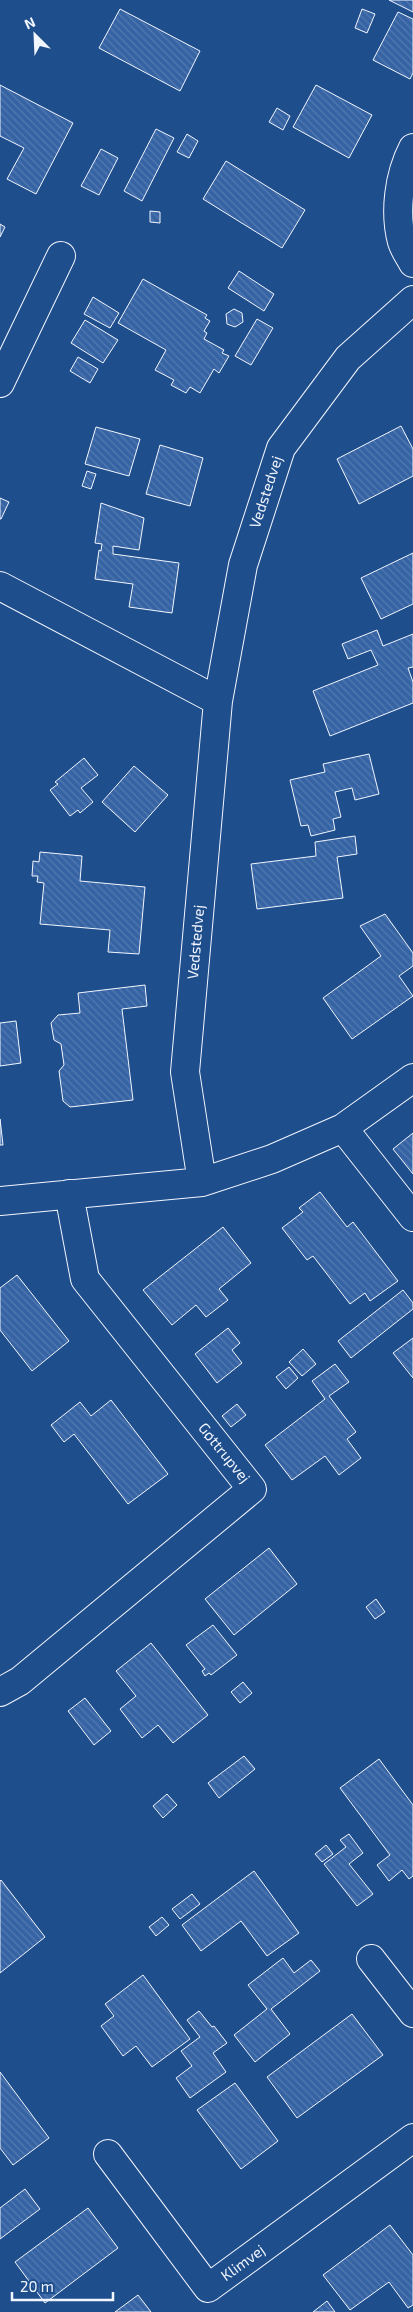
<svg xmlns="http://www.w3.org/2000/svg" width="413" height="2312" viewBox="0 0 413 2312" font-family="'Exo 2',sans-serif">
  <defs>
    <pattern id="building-back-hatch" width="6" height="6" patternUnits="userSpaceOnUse" patternTransform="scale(1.25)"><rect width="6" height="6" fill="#3563a3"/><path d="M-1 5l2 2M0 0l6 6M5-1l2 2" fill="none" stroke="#537ab1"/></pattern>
  </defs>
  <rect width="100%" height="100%" fill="#1f4e8c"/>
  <path fill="url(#building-back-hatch)" stroke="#f2f6ff" d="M389 0H413V12Z
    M120 9 200 51 180 91 99 48Z
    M362 9 375 14 367 33 355 28Z
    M398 12 413 19V73L410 79 373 60Z
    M0 85 73 123 36 194 7 179 24 148 0 136Z
    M316 85 372 115 349 158 293 127Z
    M277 108 290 116 283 130 269 122Z
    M156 129 174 138 142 201 124 191Z
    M187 134 198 141 189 158 177 152Z
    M101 149 118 158 99 195 81 186Z
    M226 161 305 210 282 248 203 199Z
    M150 211 160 212V223L150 222Z
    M0 224 5 227 0 237Z
    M239 271 274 294 264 311 228 288Z
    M143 279 207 315 205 318 210 321 204 331 207 333 204 339 224 350 222 353 229 356 219 373 214 369 200 393 190 387 186 393 171 385 174 380 155 370 166 350 118 323Z
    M93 297 119 313 110 328 84 314Z
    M234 309 242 313 243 322 235 327 227 324 226 314Z
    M257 319 273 328 251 365 235 356Z
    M85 320 118 340 103 363 71 343Z
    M78 357 98 369 90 383 70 371Z
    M401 426 413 449V476L359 504 337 459Z
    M96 427 140 439 129 476 85 464Z
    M160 445 203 458 190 506 146 494Z
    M87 471 96 474 91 489 82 486Z
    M0 498 9 502 1 519H0Z
    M101 503 144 518 139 550 113 546V554L179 563 172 613 129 607 133 584 95 579 99 550 101 551 102 544 95 543Z
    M413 553V604L381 619 361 578Z
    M377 630 383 646 413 634V667L408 668 413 682V703L330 736 313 691 378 665 371 650 348 659 342 644Z
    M369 754 379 794 355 800 352 788 335 792 341 817 333 819 335 830 311 836 308 825 301 826 290 780 325 772 323 764Z
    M84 758 98 775 81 788 93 802 80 813 78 810 70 816 50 790 58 784 55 782Z
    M134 766 168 795 135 832 102 802Z
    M355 836 357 854 337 857 343 898 257 909 251 864 316 856 315 842Z
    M40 852 82 856 80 881 145 887 139 954 108 952 110 930 40 924 44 883 37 882 38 876H32L33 861 39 862Z
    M385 914 413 953V966L399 976 413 996 352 1039 323 998 381 956 360 926Z
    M145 985 147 1006 122 1009 133 1100 70 1107 63 1101 59 1071 64 1065 61 1044 54 1040 51 1023 58 1015 80 1013 78 993Z
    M16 1021 21 1063 0 1066V1023Z
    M0 1119 3 1145H0Z
    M413 1133V1174L393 1149Z
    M320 1192 347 1227 353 1222 398 1281 370 1301 365 1293 350 1304 313 1256 307 1260 282 1228 303 1212 299 1208Z
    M223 1227 251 1263 219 1289 228 1300 206 1317 196 1305 172 1325 143 1290Z
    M17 1275 69 1341 32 1371 0 1330V1288Z
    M403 1290 413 1303V1309L351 1358 338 1341Z
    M228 1328 240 1343 232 1350 242 1363 217 1383 195 1354Z
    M413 1338V1378L393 1353Z
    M303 1349 316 1364 302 1376 289 1362Z
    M335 1364 349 1382 329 1396 356 1432 347 1439 361 1458 339 1475 325 1456 292 1480 265 1445 325 1399 312 1381Z
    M289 1367 298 1378 286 1389 276 1377Z
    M111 1400 168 1474 128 1504 74 1434 64 1442 51 1425 80 1402 91 1416Z
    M237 1404 246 1415 231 1427 222 1416Z
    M269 1548 297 1584 234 1635 205 1599Z
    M376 1599 385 1612 375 1619 366 1607Z
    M213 1625 237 1655 211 1675 209 1673 205 1676 202 1671 205 1669 186 1645Z
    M151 1643 208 1715 173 1743 158 1725 142 1738 120 1709 136 1696 116 1671Z
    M243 1682 252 1693 240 1703 231 1692Z
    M85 1698 111 1731 94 1745 68 1711Z
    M244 1756 255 1769 219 1798 208 1783Z
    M379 1759 413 1805V1876L409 1879 402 1870 389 1881 377 1865 390 1855 340 1788Z
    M167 1794 177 1805 163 1818 153 1806Z
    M349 1834 363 1853 349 1864 373 1894 357 1906 324 1864 346 1847 340 1840Z
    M326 1845 333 1854 322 1862 315 1854Z
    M254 1871 299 1933 267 1956 241 1921 201 1951 182 1925Z
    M1 1880 45 1937 0 1973V1881Z
    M192 1894 200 1904 180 1919 172 1909Z
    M162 1917 169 1925 156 1936 149 1927Z
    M283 1958 294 1973 311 1960 320 1971 271 2009 290 2034 255 2062 234 2035 267 2009 248 1985Z
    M143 1975 190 2039 152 2067 136 2046 123 2056 101 2026 114 2016 105 2004Z
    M199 2011 212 2027 214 2026 227 2043 213 2053 226 2072 190 2098 176 2078 192 2066 181 2051 200 2037 187 2020Z
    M352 2014 383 2055 297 2118 267 2077Z
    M0 2072 49 2138 13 2165 0 2148Z
    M235 2083 278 2141 241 2169 197 2110Z
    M25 2189 40 2209 0 2239V2208Z
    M88 2208 118 2248 45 2303 15 2262Z
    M390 2225 413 2255V2305L408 2308 389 2282 350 2310 323 2275Z
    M138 2295 151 2312H115Z
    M327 2301 335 2312H313Z"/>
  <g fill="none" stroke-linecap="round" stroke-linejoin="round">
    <g stroke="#f2f6ff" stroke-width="30">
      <path id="street" d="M413 148C399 175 394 212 402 242 404 249 410 257 413 263
        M0 383 61 256
        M0 586 218 701
        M343 1128 413 1217
        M202 1182 185 1072 218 701 243 565 281 448 348 358 413 300
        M0 1201 202 1182 272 1159 343 1128 413 1078
        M0 1692 20 1681 252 1489 85 1279 69 1194
        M371 1959 413 2013
        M108 2154 208 2288 413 2138"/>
    </g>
    <use href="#street" stroke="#1f4e8c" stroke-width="28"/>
  </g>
  <g text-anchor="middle" stroke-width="4" stroke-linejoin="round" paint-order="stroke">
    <g font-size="15" fill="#f2f6ff" stroke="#1f4e8c">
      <text transform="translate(266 492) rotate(-72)" y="5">Vedstedvej</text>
      <text transform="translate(196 942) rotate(-85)" y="5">Vedstedvej</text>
      <text transform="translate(224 1453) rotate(51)" y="5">Gøttrupvej</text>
      <text transform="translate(243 2263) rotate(-36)" y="5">Klimvej</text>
    </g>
  </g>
  <g transform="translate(35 35) rotate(336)" stroke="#1f4e8c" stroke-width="4" paint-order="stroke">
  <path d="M0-4L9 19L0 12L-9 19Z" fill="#f2f6ff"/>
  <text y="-8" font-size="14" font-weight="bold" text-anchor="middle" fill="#f2f6ff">N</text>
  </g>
  <path d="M12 2292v8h101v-8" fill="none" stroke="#f2f6ff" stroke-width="2.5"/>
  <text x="20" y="2292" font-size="15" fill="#f2f6ff" stroke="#1f4e8c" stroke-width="4" paint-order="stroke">20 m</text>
</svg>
